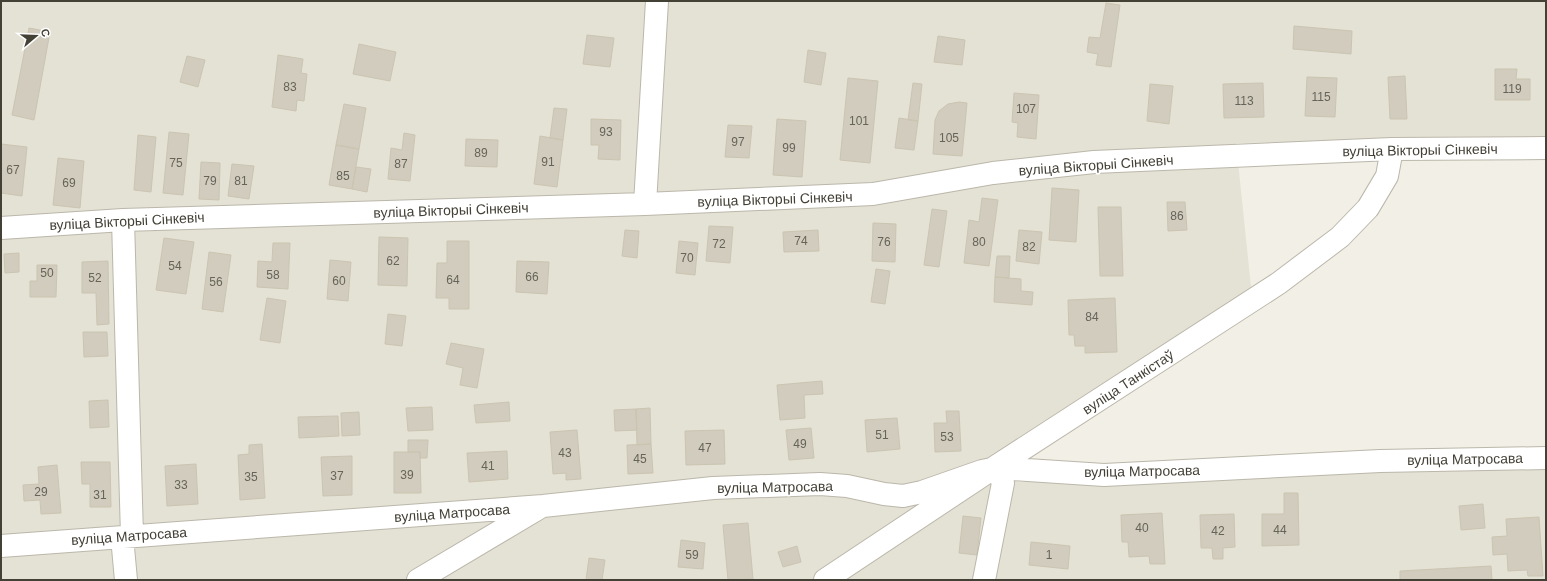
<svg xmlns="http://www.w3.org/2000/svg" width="1547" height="581" viewBox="0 0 1547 581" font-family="Helvetica,sans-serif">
  <rect width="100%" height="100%" fill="#f1efe6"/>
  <path fill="#e4e1d5" d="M1 1H1546V139L1236 143 1251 287 996 454 1014 482H1142L1372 469 1546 465V580H1Z"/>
  <path fill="#d1ccbd" stroke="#cbc4b1" d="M1106 3 1120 5 1111 67 1096 65 1098 54 1087 52 1089 37 1100 38Z
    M1294 26 1352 31 1351 54 1293 49Z
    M29 28 50 32 34 120 12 115Z
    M587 35 614 38 610 67 583 64Z
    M938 36 965 40 962 65 934 62Z
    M359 44 396 52 390 81 353 74Z
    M808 50 826 53 821 85 804 82Z
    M278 55 303 59 301 73 307 74 304 101 297 100 296 111 272 107Z
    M187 56 205 60 198 87 180 82Z
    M1495 69H1517L1516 79H1530V100H1495Z
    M1405 76 1407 119H1390L1388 77Z
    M1307 77 1337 78 1335 117 1305 116Z
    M848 78 878 81 870 163 840 160Z
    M913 83 922 84 918 121 908 120Z
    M1263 83 1264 117 1224 118 1223 84Z
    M1150 84 1173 86 1169 124 1147 121Z
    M1014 93 1039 95 1036 139 1017 137 1018 123 1012 122Z
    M959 102 967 103 962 156 933 154 935 120 939 111 948 104Z
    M344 104 366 108 359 149 336 145Z
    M554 108 567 109 563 140 550 138Z
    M899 118 918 121 914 150 895 148Z
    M591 119 621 120 620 160 598 159 599 145H591Z
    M777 119 806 121 802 177 773 175Z
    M728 125 752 126 749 158 725 157Z
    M169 132 189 134 183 195 163 193Z
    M404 133 415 135 410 181 388 179 391 148 402 150Z
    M138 135 156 137 151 192 134 190Z
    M540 136 563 140 557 187 534 184Z
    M466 139 498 140 497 167 465 166Z
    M1 144 27 147 22 196 1 193Z
    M336 145 359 149 352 189 329 185Z
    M58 158 84 161 80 208 53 205Z
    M201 162 220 163 219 200 199 199Z
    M232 164 254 166 249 199 228 196Z
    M356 167 371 169 367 192 352 189Z
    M1052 188 1079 190 1076 242 1049 240Z
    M982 198 998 200 989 266 964 263 969 220 979 222Z
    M1167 202H1185L1187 230 1168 231Z
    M1098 207H1121L1123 276H1100Z
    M932 209 947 211 939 267 924 265Z
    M873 223 896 224 895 262 872 261Z
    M709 226 733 227 730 263 706 261Z
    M625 230 639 231 637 258 622 256Z
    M818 230 819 251 784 252 783 232Z
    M1019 230 1042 232 1039 264 1016 261Z
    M379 237 408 238 407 286 378 285Z
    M164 238 194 242 186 294 156 290Z
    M447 241H469V309H449V298H436L437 263H447Z
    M679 241 698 243 695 275 676 273Z
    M273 243H290L288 289 257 287 258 261 272 262Z
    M209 252 231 255 223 312 202 309Z
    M19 253V272L5 273 4 254Z
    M997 256H1010L1009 278 995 277Z
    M330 260 351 262 348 301 327 299Z
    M108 261 109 324 97 325 96 293H82V262Z
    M517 261 549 262 547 294 516 292Z
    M37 265H57L56 297H30V281H37Z
    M876 269 890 271 885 304 871 302Z
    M995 277 1021 279V291L1033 292 1032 305 994 302Z
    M267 298 286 301 280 343 260 340Z
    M1115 298 1117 352 1085 353V346H1075L1074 335H1069L1068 300Z
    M388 314 406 316 402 346 385 344Z
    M83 332H107L108 356 84 357Z
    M451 343 484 349 477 388 460 385 463 368 446 364Z
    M822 381 823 394 804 395 805 418 780 420 777 385Z
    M108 400 109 427 90 428 89 401Z
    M509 402 510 421 476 423 474 405Z
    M432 407 433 430 408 431 406 408Z
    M650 408 651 444 637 445 636 409Z
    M636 409 637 430 615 431 614 410Z
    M946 411H959L961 451 935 452 934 423H947Z
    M359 412 360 435 342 436 341 413Z
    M338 416 339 436 299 438 298 417Z
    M897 418 900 449 867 452 865 420Z
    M811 428 814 458 789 460 786 430Z
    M577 430 581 479 566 480V473L553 474 550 432Z
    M724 430 725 464 686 465 685 431Z
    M408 440H428L427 458H420V452H408Z
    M262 444 265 498 240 500 238 455 249 454V445Z
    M651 444 653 473 628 474 627 445Z
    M507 451 508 479 469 482 467 453Z
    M394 452H420L421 493H394Z
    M352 456V495L323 496 321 457Z
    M81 462H110L111 507H90V484H82Z
    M196 464 198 504 167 506 165 466Z
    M57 465 61 513 41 514 40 500 24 501 23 485 39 484 38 467Z
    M1284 493H1298L1299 545 1262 546V514H1284Z
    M1483 504 1485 528 1461 530 1459 506Z
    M1162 513 1165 564H1150L1149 556 1129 557 1128 542H1122L1121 515Z
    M1234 514 1235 547 1223 548V559H1213L1212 548H1201L1200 515Z
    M963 516 981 518 977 555 959 553Z
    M1539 517 1543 576H1528L1527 570 1508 571 1507 554 1493 555 1492 537 1507 536 1506 519Z
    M748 523 753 579 728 580 723 525Z
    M681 540 705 543 703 569 678 567Z
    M1031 542 1070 546 1068 569 1029 565Z
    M797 546 801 562 783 567 778 552Z
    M589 558 605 560 602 580H586Z
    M1491 566 1492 580H1400V571Z"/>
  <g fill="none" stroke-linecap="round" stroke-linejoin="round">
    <g stroke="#bbb7aa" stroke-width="24">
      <path id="minor" d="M645 204 657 1
        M123 220 132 536
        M1 228 123 220 645 204 873 194 993 173 1094 162 1392 149 1546 148
        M122 537 126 580
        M1 546 543 506 713 488 820 484 847 486 884 494 903 496 922 492 982 471 992 469H1011L1104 475 1380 461 1546 458
        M418 580 539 508
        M825 580 992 469 1279 283 1340 237 1368 208 1387 176 1392 149
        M984 580 1003 483 1000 476 992 469"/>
    </g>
    <use href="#minor" stroke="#fff" stroke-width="22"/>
  </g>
  <g text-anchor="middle" stroke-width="3.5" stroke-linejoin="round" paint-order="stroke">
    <g font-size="12" fill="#666358">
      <text x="290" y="91">83</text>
      <text x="1512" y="93">119</text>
      <text x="1321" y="101">115</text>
      <text x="1244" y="105">113</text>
      <text x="1026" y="113">107</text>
      <text x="859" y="125">101</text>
      <text x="606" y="136">93</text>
      <text x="949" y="142">105</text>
      <text x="738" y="146">97</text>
      <text x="789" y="152">99</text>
      <text x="481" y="157">89</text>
      <text x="548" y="166">91</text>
      <text x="176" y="167">75</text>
      <text x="401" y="168">87</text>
      <text x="13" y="174">67</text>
      <text x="343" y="180">85</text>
      <text x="210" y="185">79</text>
      <text x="241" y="185">81</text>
      <text x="69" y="187">69</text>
      <text x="1177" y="220">86</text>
      <text x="801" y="245">74</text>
      <text x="884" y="246">76</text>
      <text x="979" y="246">80</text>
      <text x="719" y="248">72</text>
      <text x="1029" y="251">82</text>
      <text x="687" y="262">70</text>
      <text x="393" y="265">62</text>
      <text x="175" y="270">54</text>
      <text x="47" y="277">50</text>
      <text x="273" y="279">58</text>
      <text x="532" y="281">66</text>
      <text x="95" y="282">52</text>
      <text x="453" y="284">64</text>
      <text x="339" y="285">60</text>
      <text x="216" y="286">56</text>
      <text x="1092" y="321">84</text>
      <text x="882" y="439">51</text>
      <text x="947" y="441">53</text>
      <text x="800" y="448">49</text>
      <text x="705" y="452">47</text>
      <text x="565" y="457">43</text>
      <text x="640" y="463">45</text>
      <text x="488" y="470">41</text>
      <text x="407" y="479">39</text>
      <text x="337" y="480">37</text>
      <text x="251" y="481">35</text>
      <text x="181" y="489">33</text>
      <text x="41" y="496">29</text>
      <text x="100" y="499">31</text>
      <text x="1142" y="532">40</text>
      <text x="1280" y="534">44</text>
      <text x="1218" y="535">42</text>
      <text x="692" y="559">59</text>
      <text x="1049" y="559">1</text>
    </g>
    <g font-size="14" fill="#434036" stroke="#fff">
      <text transform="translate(1420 150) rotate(-1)" y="5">вуліца Вікторыі Сінкевіч</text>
      <text transform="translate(1096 165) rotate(-4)" y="5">вуліца Вікторыі Сінкевіч</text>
      <text transform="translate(775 199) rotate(-2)" y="5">вуліца Вікторыі Сінкевіч</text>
      <text transform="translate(451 210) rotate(-2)" y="5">вуліца Вікторыі Сінкевіч</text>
      <text transform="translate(127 221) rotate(-3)" y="5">вуліца Вікторыі Сінкевіч</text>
      <text transform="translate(1128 382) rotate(-33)" y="5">вуліца Танкістаў</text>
      <text transform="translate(1465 459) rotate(-1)" y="5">вуліца Матросава</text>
      <text transform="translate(1142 471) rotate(-1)" y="5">вуліца Матросава</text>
      <text transform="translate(775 487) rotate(-1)" y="5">вуліца Матросава</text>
      <text transform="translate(452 513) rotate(-4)" y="5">вуліца Матросава</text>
      <text transform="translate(129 536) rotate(-4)" y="5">вуліца Матросава</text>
    </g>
  </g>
  <rect width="1547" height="581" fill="none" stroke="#434036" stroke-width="4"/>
  <g transform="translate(36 36) rotate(71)" stroke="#ffffff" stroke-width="3" paint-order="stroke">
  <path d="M0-3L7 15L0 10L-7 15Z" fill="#434036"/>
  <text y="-6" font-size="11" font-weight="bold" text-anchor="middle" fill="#434036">С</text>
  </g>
</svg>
